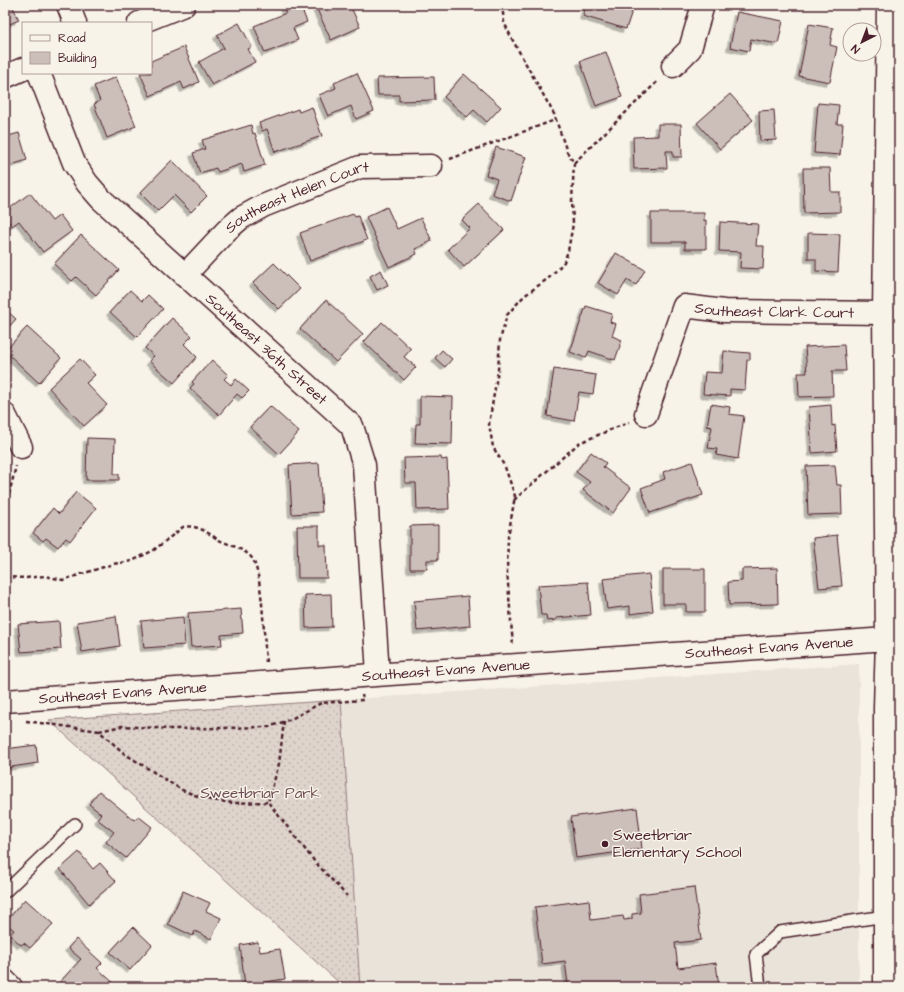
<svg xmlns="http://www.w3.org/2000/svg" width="904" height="992" viewBox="0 0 904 992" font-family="'Architects Daughter',sans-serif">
  <defs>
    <pattern id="grass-dots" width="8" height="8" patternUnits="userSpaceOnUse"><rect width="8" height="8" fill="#ded4cc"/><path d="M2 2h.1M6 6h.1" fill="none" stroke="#c0b6af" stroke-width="1.8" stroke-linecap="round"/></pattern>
    <filter id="shadow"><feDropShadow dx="-3.5" dy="3.5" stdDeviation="0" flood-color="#0004"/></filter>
  </defs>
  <rect width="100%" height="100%" fill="#f7f3e8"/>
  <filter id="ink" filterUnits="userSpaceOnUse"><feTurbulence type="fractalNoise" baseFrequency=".025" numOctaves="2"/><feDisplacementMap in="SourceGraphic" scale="8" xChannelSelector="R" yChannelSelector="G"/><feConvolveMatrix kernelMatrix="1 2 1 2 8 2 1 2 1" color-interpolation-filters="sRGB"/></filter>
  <g filter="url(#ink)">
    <path fill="#eae3da" d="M859 664V987H360L341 700Z"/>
    <path fill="url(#grass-dots)" stroke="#947a7c" d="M341 700 360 987H344L49 720Z"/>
    <path fill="#ccbfb9" stroke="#4a1f2b" filter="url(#shadow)" d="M5 5H12L19 20 5 26Z
      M286 5H300L307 22 293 28 298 40 265 53 254 26 286 13 283 6Z
      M315 5H350L360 27 331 40Z
      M586 5H634L626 29 583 16Z
      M737 12 783 21 778 44 751 39 749 51 730 47Z
      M239 23 252 47 248 49 255 62 212 85 199 62 224 48 217 35Z
      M809 24 833 28 830 45 837 47 830 82 799 76Z
      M184 47 199 82 184 89 181 82 150 96 140 73H151V61Z
      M606 52 622 97 596 106 580 61Z
      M357 73 374 111 356 119 351 106 328 116 319 95 336 88 334 83Z
      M464 74 501 107 487 122 474 110 467 117 444 97Z
      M116 77 136 126 107 138 94 104 100 101 94 86Z
      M434 77 435 100 399 101V95H378L377 78Z
      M730 94 753 120 720 149 697 123Z
      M818 103 839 105 837 124H843L840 155 814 153Z
      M312 107 322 136 275 152 267 129 262 131 259 123 298 109 299 112Z
      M774 110 776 140 760 141 759 111Z
      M658 124H681L682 157H673V151H666L667 168 634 169 633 137 658 136Z
      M251 125 253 134 255 133 265 165 244 172 242 164 218 172 216 168 200 173 193 153 205 149 202 140Z
      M19 133 27 160 5 167V137Z
      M496 147 526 157 511 201 492 194 497 179 486 175Z
      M172 160 207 196 191 212 174 195 158 211 140 193Z
      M803 168H830L831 192H840V212L804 213Z
      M30 193 52 221 60 215 72 231 43 252 19 221 12 226 5 217V212Z
      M479 204 504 230 464 267 448 249 470 228 462 220Z
      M387 207 397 229 421 218 432 241 415 249 417 254 389 267 366 217Z
      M651 213H704V221L706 220V249H685V242H651Z
      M353 214 355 217 358 216 367 240 310 261 300 233Z
      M720 222 758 224 756 246H764L763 269 740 268 741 252 719 251Z
      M808 233 840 234 838 272 816 271V259H808Z
      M81 235 119 270 96 295 76 277 72 281 54 264Z
      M616 253 645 270 636 285 627 280 618 295 598 283Z
      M274 263 300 289 279 309 253 283Z
      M381 270 388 285 377 290 370 276Z
      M130 290 142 301 148 295 163 309 137 337 110 312Z
      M326 300 363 334 336 362 300 329Z
      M586 306 612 314 610 322 616 324 612 336 622 340 615 360 589 351 586 358 570 352Z
      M5 309 16 319 5 331Z
      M172 318 192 336 184 344 197 357 174 383 149 361 154 356 145 348Z
      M382 322 411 349 404 357 416 367 404 380 364 342Z
      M27 327 61 358 39 383 5 351Z
      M844 345 846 371H832L833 396 799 397 798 373H807L805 347Z
      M442 350 452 359 445 367 435 358Z
      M724 351 750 353V360H747L745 390 730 389V396L703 394 705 372 722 373Z
      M80 359 95 375 86 383 107 405 84 426 49 388Z
      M212 360 228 375 224 379 231 385 236 379 249 391 242 398 237 394 219 415 190 388 194 384 192 382Z
      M554 369 596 375 593 394 579 392 574 421 547 416Z
      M420 396 453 397 452 444 415 443 416 424H420Z
      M711 404 730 407 729 414 744 416 738 459 716 455 717 449 708 448 712 427 707 426Z
      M831 405 832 426 835 425 837 451 812 453 809 407Z
      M270 406 299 432 279 454 250 427Z
      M87 438 115 439 114 474H119V480H86Z
      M591 452 606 463 603 467 631 488 613 513 583 490 590 482 576 472Z
      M441 457 442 460 447 459 449 509 417 510 416 483H405L404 458Z
      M692 462 703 495 650 513 641 488 665 479 663 472Z
      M319 463 322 512 292 514 289 465Z
      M835 465 837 485H841L842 514 808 515 806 466Z
      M76 492 96 508 70 541 66 538 58 547 46 538 43 541 33 533 53 508 59 514Z
      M438 525V560H427V569H410V526Z
      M297 526H319V545H326L327 578H298Z
      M837 535 842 586 819 588 813 538Z
      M777 568 778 604 729 605 728 582 742 581V569Z
      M663 569H705V612H686V604H663Z
      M649 574 653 611 630 614V606L607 609 603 579Z
      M588 582 591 615 556 618V620L547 621 546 615H541L538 585Z
      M331 594 332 627 306 628 305 595Z
      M468 596 470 626 417 631 414 601Z
      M241 609 243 633 221 635 222 645 191 647 188 613Z
      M116 616 120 646 82 652 77 622Z
      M183 617 185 645 144 648 141 621Z
      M59 621 61 649 21 652 18 624Z
      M36 745 38 763 5 768V749Z
      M99 791 134 820 138 816 152 827 126 858 106 842 114 832 97 819 101 814 89 804Z
      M637 808 642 849 576 858 571 817Z
      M79 852 93 869 100 863 116 881 89 904 60 869Z
      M694 887 701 940 675 943 678 968 716 963 719 987H545L568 984 565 961 542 964 535 907 589 900 591 920 623 916 624 920 632 919V914L641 913 639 894Z
      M183 891 210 903 206 911 221 918 211 939 195 931 193 936 168 924Z
      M25 899 53 924 30 948 24 943 21 945 10 935 14 930 5 923Z
      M133 927 152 945 130 970 110 952Z
      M76 939 102 963 97 968 118 987H64L59 983 81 959 68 948Z
      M258 942 260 952 280 949 285 979 245 985 240 945Z"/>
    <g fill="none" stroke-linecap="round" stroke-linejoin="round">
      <g stroke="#4a1f2b" stroke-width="14">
        <path id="service" d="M5 892 75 824
          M760 987 756 954 780 932 885 916"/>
      </g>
      <g stroke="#4a1f2b" stroke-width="25">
        <g id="minor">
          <path d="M68 5 75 23"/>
          <path d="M139 23 184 5"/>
          <path d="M673 66 690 49 703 5"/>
          <path id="s1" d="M39 73 74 163 87 183 101 199 352 426 364 465 378 673"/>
          <path d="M5 77 23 69"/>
          <path id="s2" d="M185 275 227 230 241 218 263 206 360 167 431 166"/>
          <path id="s3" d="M646 414 684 306 724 311 884 313"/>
          <path d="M5 415 21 447"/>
          <path id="s4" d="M5 701 887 639"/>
          <path d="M5 981 11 987"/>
          <path d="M885 987V707L887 639 884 313 888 5"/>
        </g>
      </g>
      <path stroke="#4a1f2b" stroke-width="2.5" stroke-dasharray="4 3" stroke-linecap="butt" d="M502 5 504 22 512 39 554 114 567 152 574 163 572 201 573 224 568 251 564 262 550 277 524 296 507 315 500 340 498 370 489 424 493 447 505 467 515 496 508 537 507 571 513 646
        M450 159 555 120
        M574 163 659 80
        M514 500 579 443 629 422
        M5 543 8 498 16 466
        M5 577 26 578 45 576 63 580 113 564 132 561 154 550 183 527C197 524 208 533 219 540 229 545 243 548 251 557 263 570 264 642 266 662
        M26 721 99 731 125 754 182 790 205 799 233 803 268 802
        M284 721 279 764 268 802 315 862 347 896
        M99 731 122 726 171 729 269 727 291 719 321 703 363 700 362 695"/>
      <use href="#service" stroke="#f7f3e8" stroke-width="11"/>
      <use href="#minor" stroke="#f7f3e8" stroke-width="22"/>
    </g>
  </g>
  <circle fill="#4a1f2b" stroke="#f7f3e8" stroke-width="1.5" cx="605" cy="844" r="4"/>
  <g text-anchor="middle" stroke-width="3" stroke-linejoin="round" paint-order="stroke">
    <g font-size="15" fill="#4a1f2b" stroke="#f7f3e8">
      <text dy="5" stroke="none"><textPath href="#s2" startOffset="140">Southeast Helen Court</textPath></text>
      <text dy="5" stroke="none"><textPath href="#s3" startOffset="205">Southeast Clark Court</textPath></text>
      <text dy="5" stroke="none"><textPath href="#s1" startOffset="365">Southeast 36th Street</textPath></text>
      <text dy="5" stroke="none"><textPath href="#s4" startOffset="766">Southeast Evans Avenue</textPath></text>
      <text dy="5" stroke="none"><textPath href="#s4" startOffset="442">Southeast Evans Avenue</textPath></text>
      <text dy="5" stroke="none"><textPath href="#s4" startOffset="118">Southeast Evans Avenue</textPath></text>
    </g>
    <g font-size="15" fill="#6f4c53" stroke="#f7f3e8">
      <text x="260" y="798">Sweetbriar Park</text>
    </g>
    <g font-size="15" fill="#4a1f2b" stroke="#f7f3e8" text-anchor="start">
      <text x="613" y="840">Sweetbriar<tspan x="613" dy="17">Elementary School</tspan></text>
    </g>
  </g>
  <rect width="904" height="992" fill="none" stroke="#f7f3e8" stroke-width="20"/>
  <rect x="10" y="10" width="884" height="972" fill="none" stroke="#4a1f2b" stroke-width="1.5" filter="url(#ink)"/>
  <rect x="22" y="22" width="130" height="52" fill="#f7f3e8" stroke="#b29e9c"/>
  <rect x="30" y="35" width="20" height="6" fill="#f7f3e8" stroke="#b29e9c"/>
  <text x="58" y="42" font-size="12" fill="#4a1f2b">Road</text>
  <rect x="30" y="52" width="20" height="12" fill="#ccbfb9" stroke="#b29e9c"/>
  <text x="58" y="62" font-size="12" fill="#4a1f2b">Building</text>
  <g transform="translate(862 42) rotate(222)"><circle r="19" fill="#f7f3e8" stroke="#b29e9c"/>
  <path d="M0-3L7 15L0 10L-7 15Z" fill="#4a1f2b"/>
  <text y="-6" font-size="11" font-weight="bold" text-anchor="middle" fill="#4a1f2b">N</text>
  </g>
</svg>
